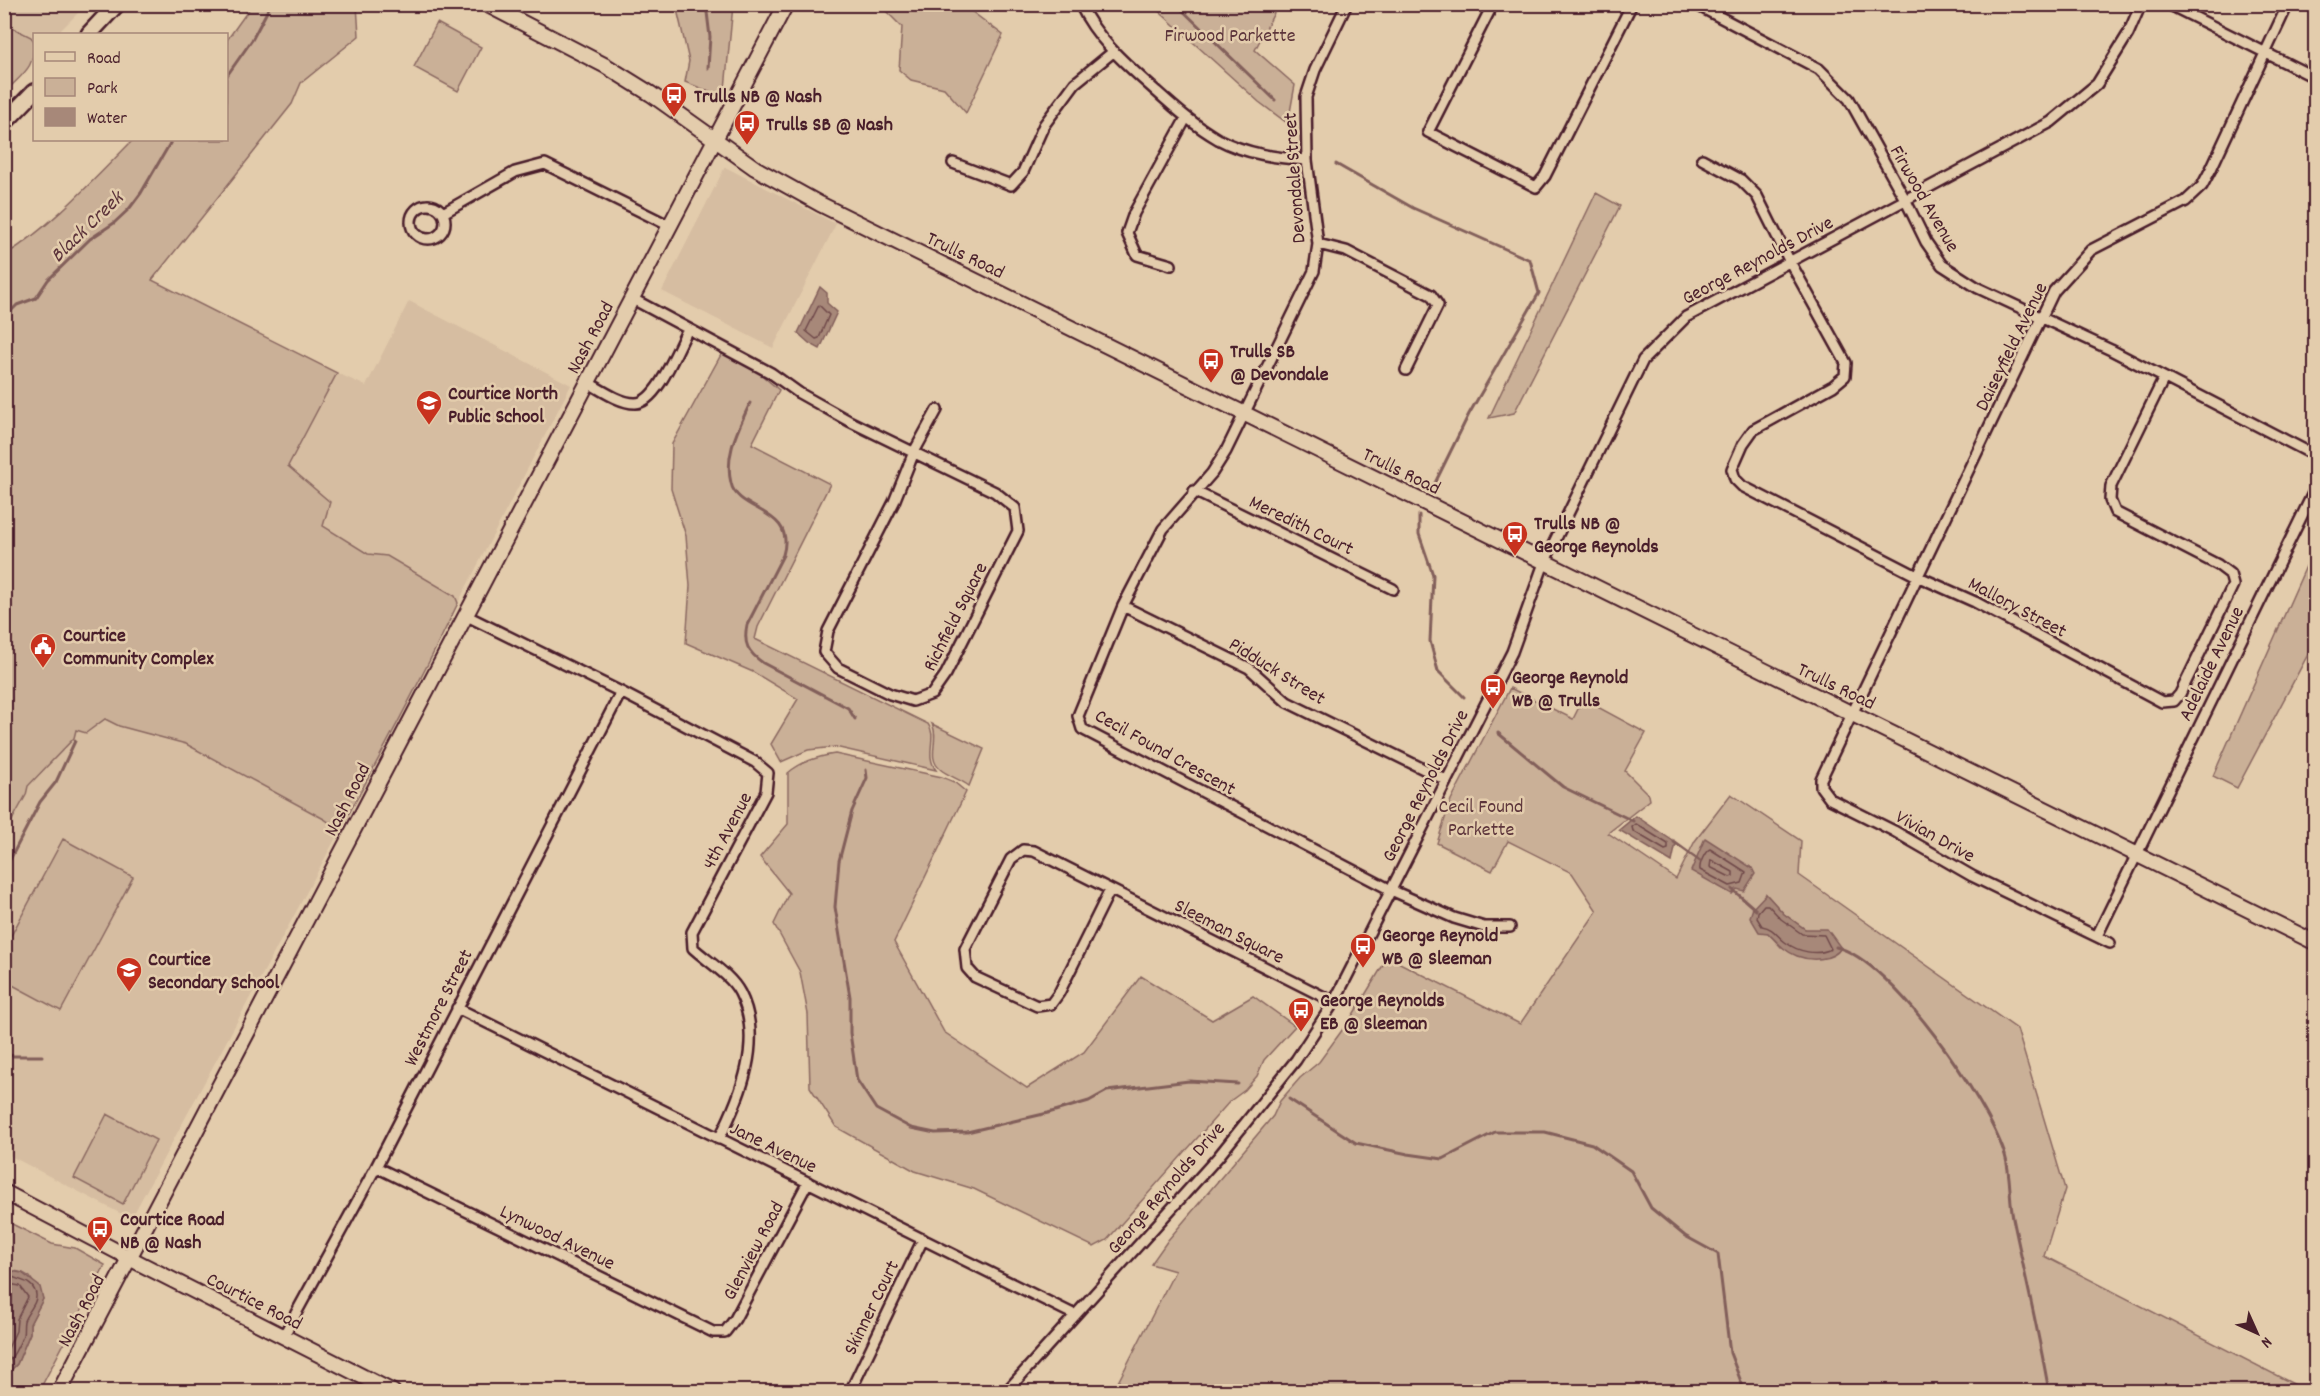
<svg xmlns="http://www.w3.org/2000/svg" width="2320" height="1396" viewBox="0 0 2320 1396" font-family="Dekko,sans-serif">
  <rect width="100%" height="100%" fill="#e3ccac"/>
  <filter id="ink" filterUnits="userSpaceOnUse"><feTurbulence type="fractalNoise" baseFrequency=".0167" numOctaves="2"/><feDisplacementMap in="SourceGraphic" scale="12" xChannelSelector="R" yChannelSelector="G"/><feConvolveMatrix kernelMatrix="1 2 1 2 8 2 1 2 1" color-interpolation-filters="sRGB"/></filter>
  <g filter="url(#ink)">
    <path fill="#d6bda1" d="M4 5H86L57 34H34V41L31 37 5 24Z
      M725 167 836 224 773 348 662 291Z
      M409 301 571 385 458 603 454 596 387 556 368 554 322 525 288 465 337 373 366 386Z
      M105 719 119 726 186 744 324 819 340 830 131 1219 5 1153V833L26 795 28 786 74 738 76 730 86 733Z"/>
    <path fill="#cab097" stroke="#8a6861" stroke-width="1.5" fill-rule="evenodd" d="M252 5H357L359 36 301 83 292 104 152 280 337 373 288 466 330 502 323 526 368 554 387 556 455 596 458 603C421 680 381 755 340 830L324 819 186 744 119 726 105 719 86 733 76 730 74 738 28 786 26 795 5 833V255C51 227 95 178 133 140H226L227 40Z
      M676 5H733L725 89 718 95 685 82 689 61Z
      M885 5H963L1003 35 966 113 944 88 911 80 899 70 902 27 884 9Z
      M1152 5H1278L1255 50 1295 85 1290 112 1291 126 1259 102Z
      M437 23 481 47 458 91 414 67Z
      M5 24 31 37 34 41C35 69 23 73 5 92Z
      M1596 193 1620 206 1514 413 1489 418Z
      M722 353 758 372 779 390 752 444 830 484 758 627 755 639 928 724C938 737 924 754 936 770L835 747 808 750 781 762 771 744 798 699 753 672 686 643 690 586 686 536 671 489 672 444Z
      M2315 546V641L2237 788 2213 776Z
      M1510 688 1573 719 1583 699 1646 733 1625 771 1649 795 1650 800 1608 833 1676 879 1695 841 1731 794 1801 841 1799 875 2017 1029 2065 1189 2044 1256 2307 1391 1113 1392 1175 1271 1151 1264 1168 1240 1273 1116 1280 1101 1300 1078 1319 1062 1351 1018 1388 957 1520 1024 1597 911 1572 873 1508 841 1492 871 1437 843 1451 800ZM1766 894 1784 914 1805 929 1781 947 1768 933Z
      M932 724 984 749 969 786C960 779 948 776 940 769 926 757 940 739 932 724Z
      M835 754 942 777 954 782 966 792 894 942 944 1032 1027 1088 1084 1052 1141 976 1212 1020 1253 996 1295 1026 1264 1060 1257 1076 1245 1090 1230 1101 1107 1240 1094 1247 974 1189 915 1171 836 1127 810 1087 808 1014 800 972 774 924 789 893 760 857 788 824V773C802 761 817 757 835 754Z
      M63 839 133 877 61 1011 5 981V947Z
      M107 1114 156 1140 123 1204 74 1178Z
      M4 1220 52 1244 75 1248 105 1265 39 1391H7L8 1373 17 1364 30 1333V1324L43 1299 30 1277 23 1273 10 1270 9 1264 5 1262Z"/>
    <path fill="#a78879" stroke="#825e5a" stroke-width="1.5" d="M820 287 827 293V303L837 312 820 349 809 343 798 333Z
      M1636 816 1676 843 1672 862 1619 830Z
      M1705 838 1752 868 1755 874 1744 891 1737 889 1732 894 1691 871Z
      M1766 894 1784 914 1805 929H1827L1841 948C1833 961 1810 961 1797 956 1785 952 1776 941 1768 933L1759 932 1750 917 1753 908Z
      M5 1262 9 1264 11 1271 22 1273 40 1287 43 1299 30 1324V1333L17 1364 8 1373 7 1392 4 1391Z"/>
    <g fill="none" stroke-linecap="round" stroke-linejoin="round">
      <path stroke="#6f494a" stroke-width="1.5" d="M819 305 829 315 819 338 816 339 806 331Z
        M1636 824 1668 844V849L1665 850 1633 831 1632 827Z
        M1710 849 1746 872 1742 883 1730 886 1700 870C1699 864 1705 851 1710 849Z
        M1711 860 1733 872V876L1730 877 1710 867Z
        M1764 905H1768L1781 919 1802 934 1824 935 1831 949C1817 956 1798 952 1785 942 1776 935 1774 928 1762 926L1757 918 1758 912Z
        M4 1271C12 1282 29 1277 35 1291 40 1301 27 1312 24 1321 23 1326 24 1331 23 1335 18 1348 12 1358 4 1368
        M4 1283 20 1286 28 1297 17 1319 16 1331 4 1357"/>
      <path stroke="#825e5a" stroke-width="3" d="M706 4 710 37 708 68
        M1176 4 1275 100
        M226 77 252 40 271 4
        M1336 164 1413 208 1530 260 1539 293 1469 414 1435 483
        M4 318 17 305 36 298 48 280 90 239 114 223 129 209 141 193 172 140
        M750 403C739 428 724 454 731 483 737 513 797 508 783 555L747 625C743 644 748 652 763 663L848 708 855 719
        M1419 515V534L1433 575 1430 641 1438 671 1464 697
        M1498 733 1563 787 1633 821
        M866 770 867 778 852 811 839 861 835 907 850 997V1033L857 1080 876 1109 911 1128 935 1133 967 1132 1048 1113 1089 1101 1107 1091 1189 1081 1238 1084
        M1674 842 1700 861
        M4 871 40 802 56 782 75 741
        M1732 889 1756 910
        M1836 947C1892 960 1988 1102 2005 1155 2011 1175 2009 1197 2013 1218 2025 1276 2039 1333 2049 1392
        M4 1053 13 1056H42
        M1289 1099 1356 1143 1408 1154 1443 1159 1495 1132H1545L1592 1144 1631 1171 1651 1208 1685 1236 1718 1254 1730 1353 1745 1392"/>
      <g stroke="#4a1f2b" stroke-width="14">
        <path id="street" d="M1080 4C1097 40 1127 65 1156 91 1175 108 1195 126 1218 139 1246 154 1277 158 1307 160
          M1347 4 1315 70 1306 97 1307 160 1318 244 1314 271 1226 451 1212 473 1163 529 1123 606 1078 716 1082 729 1391 890 1454 918 1484 927H1510
          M1493 4 1428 132 1536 187 1545 176 1632 4
          M1695 4 1819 69 1849 99 1906 201 1926 242 1942 265 1978 288 2111 350 2316 456
          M2168 4 2316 78
          M991 5 992 4
          M1702 159 1741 180 1757 196 1789 260 1846 363 1845 376 1833 386 1753 430 1743 444 1732 469 1735 479 1742 486 1919 577 1975 602 2162 702 2174 701 2180 694 2233 585 2230 574 2218 565 2115 512 2110 500 2111 486 2164 378
          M953 163 1011 185 1023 172 1044 125 1075 83 1113 52
          M411 222a17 17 0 1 1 34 0a17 17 0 1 1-34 0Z
          M443 213 515 172 545 164 670 226
          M1318 244 1346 251 1431 295 1438 305 1406 370
          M1171 265 1137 255 1127 233 1134 213 1186 118
          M631 298 771 373 799 393 849 421 995 492 1015 508 1018 531 946 674 932 694 913 701 890 694 838 668 824 652 828 631 894 502 914 452 937 410
          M587 382C600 389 619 403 635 403 657 404 678 347 688 329
          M1194 491 1393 589
          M1123 606 1249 668 1287 702 1446 780
          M465 615 621 692 755 762 768 773 766 792 692 932 693 948C707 961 731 975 740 993 764 1040 741 1096 719 1139
          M1110 890 1059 993 1051 1004 1037 1006 975 977 967 968 965 949 1011 859 1023 850 1034 851 1334 1002
          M2097 936 2316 487
          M2110 943 1972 876 1894 831 1830 799 1821 787V779L2054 291 2091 250 2186 201 2202 186 2211 169 2288 4
          M457 1008 1075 1315
          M376 1167 713 1332H725L735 1319 808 1182
          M283 1337 376 1167 621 692
          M850 1392 923 1239
          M1006 1392 1218 1157 1296 1060 1334 1002 1512 652 1544 563 1643 360 1686 317 2051 122 2097 84 2128 34 2141 4"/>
      </g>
      <g stroke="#4a1f2b" stroke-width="18">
        <path id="secondary" d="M486 4 606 66 651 94 755 168 820 204 2316 943
          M4 1192 141 1264 393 1392
          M59 1392 786 4"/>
      </g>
      <g stroke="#4a1f2b" stroke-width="20">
        <path id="primary" d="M89 34 117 4
          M4 123 34 92"/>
      </g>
      <use href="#street" stroke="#e3ccac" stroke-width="9"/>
      <use href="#secondary" stroke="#e3ccac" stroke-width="14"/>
      <use href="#primary" stroke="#e3ccac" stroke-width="15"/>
    </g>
  </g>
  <defs>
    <g id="bus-pin" transform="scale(1.35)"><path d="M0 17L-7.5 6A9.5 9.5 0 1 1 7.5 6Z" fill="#c8321e" stroke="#e3ccac"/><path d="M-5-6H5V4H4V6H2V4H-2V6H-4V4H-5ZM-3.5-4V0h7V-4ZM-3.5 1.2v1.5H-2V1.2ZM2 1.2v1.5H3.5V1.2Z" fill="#fff"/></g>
    <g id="school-pin" transform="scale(1.35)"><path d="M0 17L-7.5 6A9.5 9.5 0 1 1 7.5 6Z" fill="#c8321e" stroke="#e3ccac"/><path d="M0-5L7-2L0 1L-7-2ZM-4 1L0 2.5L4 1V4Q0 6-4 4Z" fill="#fff"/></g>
    <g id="civic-pin" transform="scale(1.35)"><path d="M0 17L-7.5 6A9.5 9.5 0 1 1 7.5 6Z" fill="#c8321e" stroke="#e3ccac"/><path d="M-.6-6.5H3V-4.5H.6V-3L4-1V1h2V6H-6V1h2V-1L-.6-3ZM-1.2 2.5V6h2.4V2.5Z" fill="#fff"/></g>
  </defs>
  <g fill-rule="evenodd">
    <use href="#bus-pin" x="674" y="95"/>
    <use href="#bus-pin" x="747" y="123"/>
    <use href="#bus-pin" x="1211" y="361"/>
    <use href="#school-pin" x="429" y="403"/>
    <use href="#bus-pin" x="1515" y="534"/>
    <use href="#civic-pin" x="43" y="646"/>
    <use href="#bus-pin" x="1493" y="687"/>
    <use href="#bus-pin" x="1363" y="946"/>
    <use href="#school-pin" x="129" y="970"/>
    <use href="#bus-pin" x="1301" y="1010"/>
    <use href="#bus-pin" x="100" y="1229"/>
  </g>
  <g text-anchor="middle" stroke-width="5" stroke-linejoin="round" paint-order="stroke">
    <g font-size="20" fill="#5d353b" stroke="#e3ccac">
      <text x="1230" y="41">Firwood Parkette</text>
      <text x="1481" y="812">Cecil Found<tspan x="1481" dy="23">Parkette</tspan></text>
    </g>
    <g font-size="20" font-weight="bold" fill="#4a1f2b" stroke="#e3ccac" text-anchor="start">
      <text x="694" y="102">Trulls NB @ Nash</text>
      <text x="766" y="130">Trulls SB @ Nash</text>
      <text x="1230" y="357">Trulls SB<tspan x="1230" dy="23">@ Devondale</tspan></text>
      <text x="448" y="399">Courtice North<tspan x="448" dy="23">Public School</tspan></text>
      <text x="1534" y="529">Trulls NB @<tspan x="1534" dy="23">George Reynolds</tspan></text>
      <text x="63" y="641">Courtice<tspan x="63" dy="23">Community Complex</tspan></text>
      <text x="1512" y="683">George Reynold<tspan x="1512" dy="23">WB @ Trulls</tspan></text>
      <text x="1382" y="941">George Reynold<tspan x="1382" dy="23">WB @ Sleeman</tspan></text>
      <text x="148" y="965">Courtice<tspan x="148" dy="23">Secondary School</tspan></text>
      <text x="1320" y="1006">George Reynolds<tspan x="1320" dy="23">EB @ Sleeman</tspan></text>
      <text x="120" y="1225">Courtice Road<tspan x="120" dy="23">NB @ Nash</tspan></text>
    </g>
    <g font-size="20" fill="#4a1f2b" stroke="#e3ccac">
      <text transform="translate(1293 178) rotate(-94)" y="7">Devondale Street</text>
      <text transform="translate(1926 198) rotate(60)" y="7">Firwood Avenue</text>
      <text transform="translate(966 254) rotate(26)" y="7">Trulls Road</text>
      <text transform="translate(1757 259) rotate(-28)" y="7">George Reynolds Drive</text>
      <text transform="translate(589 337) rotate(-62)" y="7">Nash Road</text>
      <text transform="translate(2010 346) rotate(-64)" y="7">Daiseyfield Avenue</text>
      <text transform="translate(1402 470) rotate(26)" y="7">Trulls Road</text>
      <text transform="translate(1302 524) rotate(26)" y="7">Meredith Court</text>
      <text transform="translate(2018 606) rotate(28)" y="7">Mallory Street</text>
      <text transform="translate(954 616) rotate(-63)" y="7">Richfield Square</text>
      <text transform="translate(2210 663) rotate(-64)" y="7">Adelaide Avenue</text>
      <text transform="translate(1278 670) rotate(32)" y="7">Pidduck Street</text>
      <text transform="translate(1837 685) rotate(26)" y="7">Trulls Road</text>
      <text transform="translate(1166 751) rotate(29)" y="7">Cecil Found Crescent</text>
      <text transform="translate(1424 785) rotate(-63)" y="7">George Reynolds Drive</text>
      <text transform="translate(346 799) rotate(-63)" y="7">Nash Road</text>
      <text transform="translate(726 830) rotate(-62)" y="7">4th Avenue</text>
      <text transform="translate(1936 835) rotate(29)" y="7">Vivian Drive</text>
      <text transform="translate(1230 930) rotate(27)" y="7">Sleeman Square</text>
      <text transform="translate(437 1007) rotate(-63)" y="7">Westmore Street</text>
      <text transform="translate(774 1146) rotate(26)" y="7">Jane Avenue</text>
      <text transform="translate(1165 1187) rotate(-49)" y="7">George Reynolds Drive</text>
      <text transform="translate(558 1236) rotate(26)" y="7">Lynwood Avenue</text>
      <text transform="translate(752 1250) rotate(-62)" y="7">Glenview Road</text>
      <text transform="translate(255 1300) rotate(27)" y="7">Courtice Road</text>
      <text transform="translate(870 1307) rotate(-64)" y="7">Skinner Court</text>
      <text transform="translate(80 1310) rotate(-62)" y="7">Nash Road</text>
    </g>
    <g font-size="21" font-style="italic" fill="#5d343b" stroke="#e3ccac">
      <text transform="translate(86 226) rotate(-44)" y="7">Black Creek</text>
    </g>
  </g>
  <rect width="2320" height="1396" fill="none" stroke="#e3ccac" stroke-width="24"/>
  <rect x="12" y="12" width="2296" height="1372" fill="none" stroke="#4a1f2b" stroke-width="2" filter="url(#ink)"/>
  <rect x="33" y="33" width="195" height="108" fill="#e3ccac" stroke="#a68778" stroke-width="1.5"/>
  <rect x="45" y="52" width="30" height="9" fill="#e3ccac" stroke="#a68778" stroke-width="1.5"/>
  <text x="87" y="63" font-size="18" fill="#4a1f2b">Road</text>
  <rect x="45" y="78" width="30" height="18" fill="#cab097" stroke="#a68778" stroke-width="1.5"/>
  <text x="87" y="93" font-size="18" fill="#4a1f2b">Park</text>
  <rect x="45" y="108" width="30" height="18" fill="#a78879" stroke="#a68778" stroke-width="1.5"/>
  <text x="87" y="123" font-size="18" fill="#4a1f2b">Water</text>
  <g transform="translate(2257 1333) rotate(135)" stroke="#e3ccac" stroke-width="4.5" paint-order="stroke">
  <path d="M0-4.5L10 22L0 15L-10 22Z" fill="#4a1f2b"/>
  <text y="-9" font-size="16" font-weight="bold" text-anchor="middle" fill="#4a1f2b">N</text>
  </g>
</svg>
